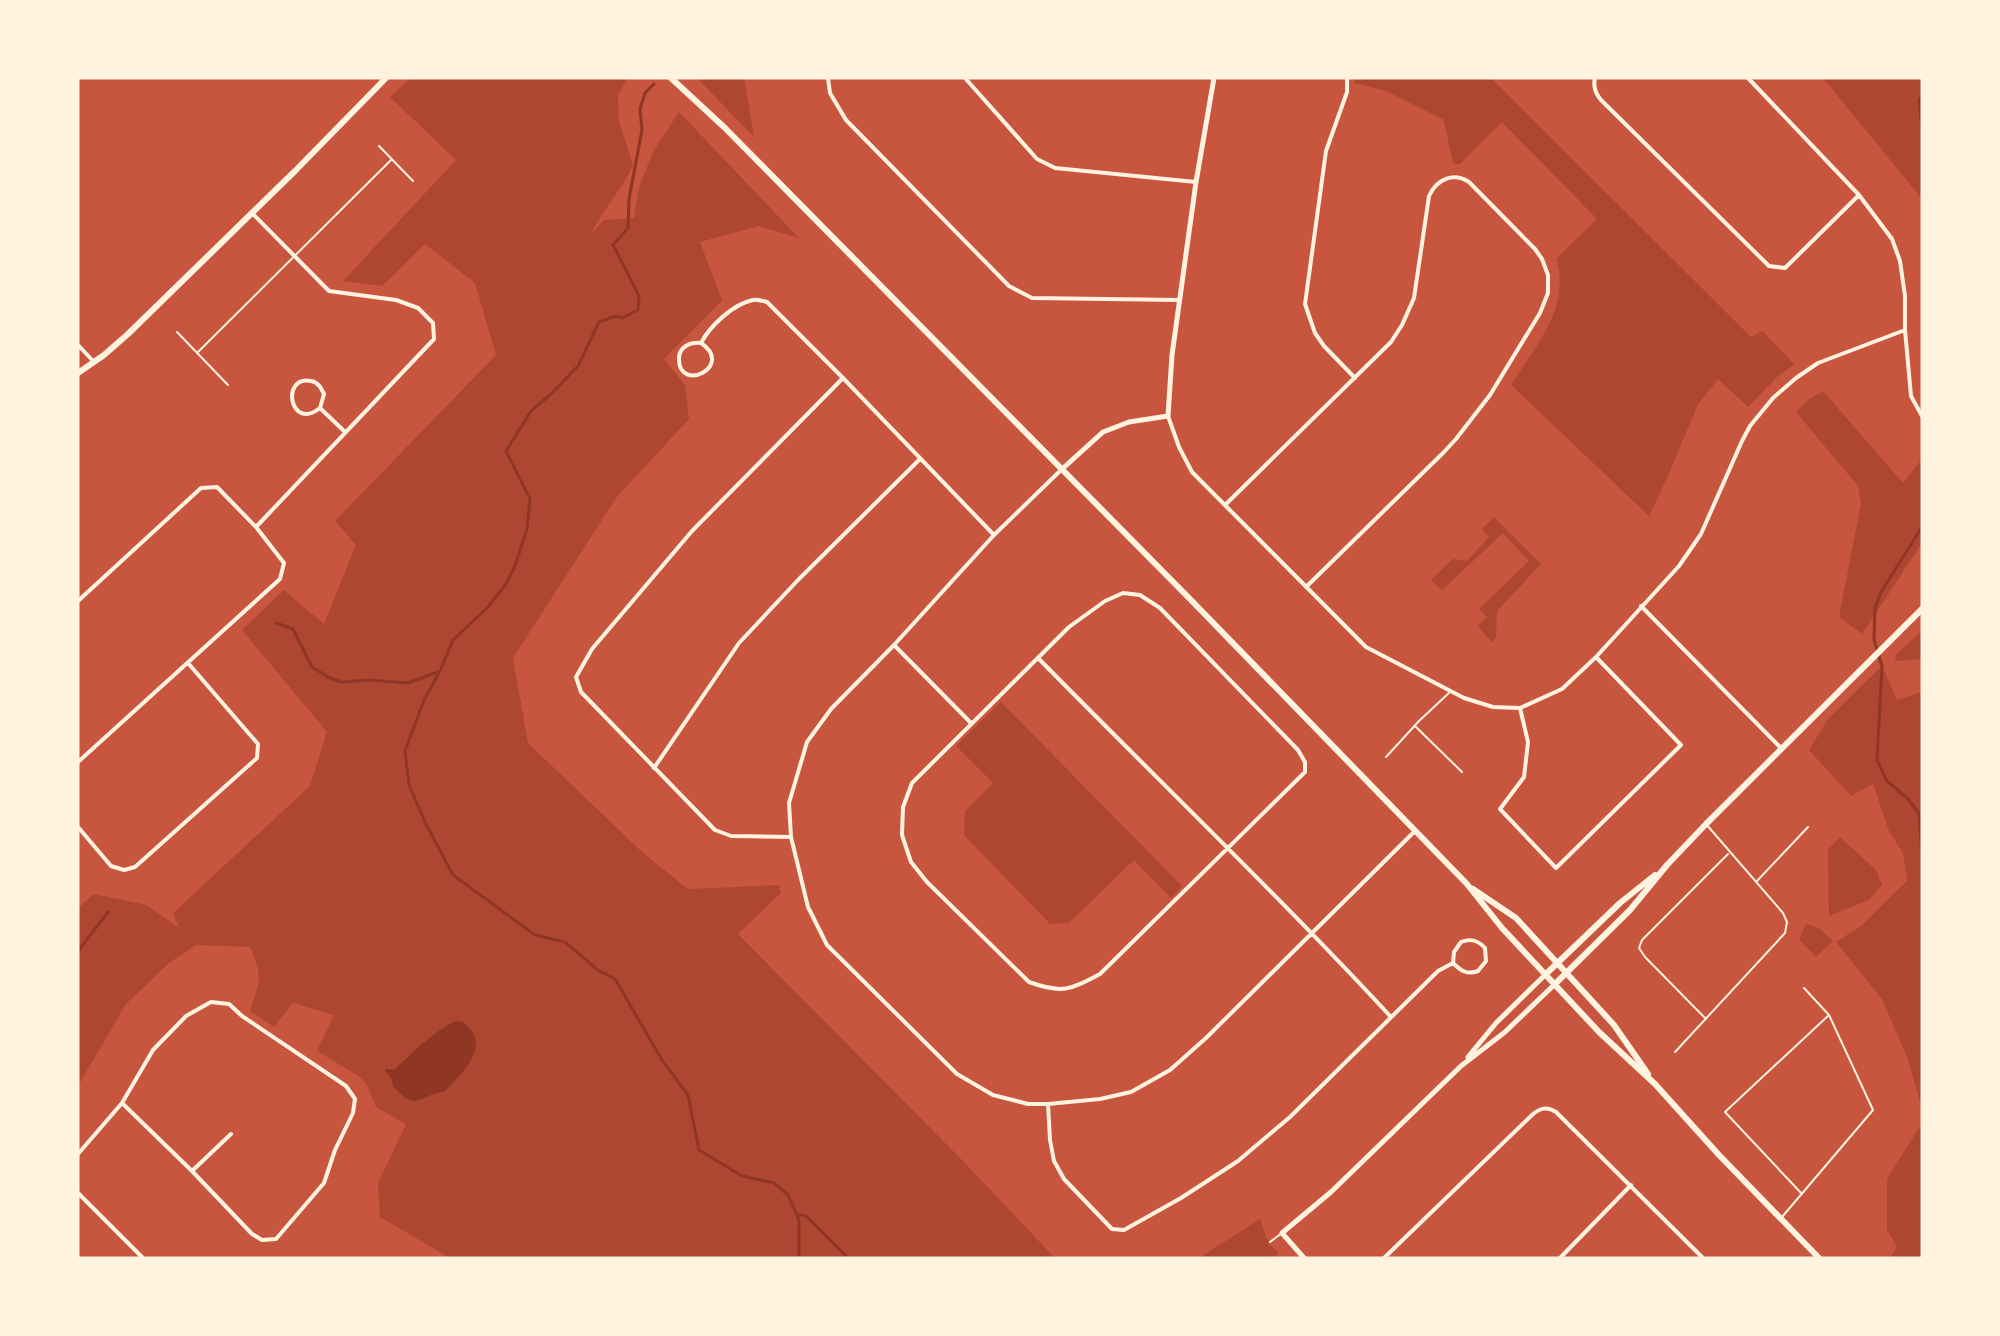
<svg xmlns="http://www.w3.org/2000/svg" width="2000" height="1336" viewBox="0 0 2000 1336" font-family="'PT Sans',sans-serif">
  <rect width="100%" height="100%" fill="#c8553d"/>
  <path fill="#ae4732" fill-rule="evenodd" d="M411 78H628L618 95 619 122 633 165C622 190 602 210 591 234L604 220 634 218 639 187 654 150 679 112 799 238 759 226 700 242 722 300 664 359 685 385 689 419 616 498 513 658 528 743 642 852 688 889 779 885 781 893 738 934 962 1160 1055 1258H450L380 1217 378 1183 406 1124 376 1107 366 1083 357 1075 317 1051 334 1015 293 1003 274 1027 250 1011C260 979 263 979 250 947L196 945 169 963 126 1004 78 1086V908L94 894 147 905 179 928 173 913 310 786 327 732 242 630 284 590 324 624 356 545 335 521 496 355 475 283 425 244 382 286 343 281 456 160 390 97ZM461 1023 468 1025 473 1032 437 1091 420 1101 393 1087 388 1068 395 1069 404 1059 436 1033Z
    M697 78H744L754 137Z
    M1355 78H1491L1751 337 1762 331 1794 364 1777 377 1748 407 1718 379 1698 404 1668 476 1649 516 1511 385C1534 348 1572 306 1556 259L1597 219 1502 122 1460 164H1453L1444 120 1386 91 1355 83Z
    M1822 78H1922V199L1828 84Z
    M1823 391 1903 483 1922 459V543L1862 634 1839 617 1861 504 1858 486 1796 412 1808 400Z
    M1494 517 1541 564 1497 611 1496 637 1492 643 1478 626 1487 617 1479 609 1529 561 1503 533 1442 590 1431 580 1453 559 1467 561 1489 537 1482 529Z
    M1921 632 1922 659 1896 661 1895 655Z
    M1882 666 1897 700 1922 692V1109L1908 1059 1882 999 1836 942 1861 926 1907 881 1903 853 1889 831 1873 784 1851 796 1809 750 1828 719Z
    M1001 702 1182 886 1171 898 1134 860 1069 923 1050 924 964 835 965 811 993 783 956 746Z
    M1840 837 1876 870 1882 885 1869 900 1829 916 1828 850Z
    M1806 924 1819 928 1833 941 1816 957 1799 939Z
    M1922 1123V1258H1890L1897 1247 1887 1230V1179Z
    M1260 1219 1269 1244 1279 1253 1273 1258H1199Z"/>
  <path fill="#8f3625" d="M456 1021 463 1022C494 1044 462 1074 444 1092 431 1091 422 1104 410 1100 404 1099 398 1090 393 1087L391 1078 385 1071 386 1069H395C408 1055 440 1027 456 1021Z"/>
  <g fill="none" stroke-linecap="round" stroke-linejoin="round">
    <path stroke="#8f3625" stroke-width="3" d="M654 84 645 93 640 109 642 130 629 199 628 228 613 245 639 296 638 310 622 318 616 316 599 322 578 366 551 394 531 411 506 451 530 499 527 529 515 566 506 584 487 608 453 640 440 671 424 700 405 751 409 785 425 822 453 875 535 935 565 942 598 970 615 979 662 1060 688 1095 699 1150 742 1176 774 1183 788 1195 799 1220V1258
      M1922 95 1919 100 1922 127
      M1922 527 1881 592 1875 608 1874 640 1882 666 1877 760 1887 781 1908 799 1919 813 1922 854
      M276 623 293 629 312 667 328 677 341 682 370 680 408 683 438 672
      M78 951 108 912
      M796 1214 806 1216 848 1258"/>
    <path stroke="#fff3e0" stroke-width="2" d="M379 146 413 181
      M177 332 228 385
      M197 353 392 159
      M1415 726 1462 772
      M1386 757 1419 721 1451 691
      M1756 882 1808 827
      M1706 1019 1645 957 1639 948 1642 940 1728 854
      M1675 1052 1785 933 1787 922 1783 913 1706 824
      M1802 1194 1725 1112 1829 1015
      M1782 1217 1873 1110 1829 1015 1804 988
      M1270 1242 1282 1233"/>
    <path stroke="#fff3e0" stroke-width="4" d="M828 78 830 93 846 120 1009 286 1032 298 1179 300
      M965 78 1037 159 1055 168 1196 182
      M1347 78V92L1326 151 1305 304 1315 333 1324 346 1355 378
      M1595 78C1593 86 1595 93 1601 100L1769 266 1785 268 1859 195
      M1748 78 1859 195 1892 239 1900 261 1905 296V330L1911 396 1922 416
      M252 213 329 291 396 300 418 308 433 323 434 339 256 527
      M701 343C735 366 680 393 679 360 678 347 690 342 701 343 710 326 733 304 753 300 757 299 763 301 767 302L843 378 994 535
      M78 345 94 362
      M320 408C290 432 280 375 311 381 318 382 321 388 324 394L320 408 345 432
      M1168 416 1179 447 1192 472 1366 647 1464 698 1493 707 1520 708 1562 689 1596 657 1679 566 1701 534 1742 441 1750 426 1773 398 1796 378 1818 363 1905 330
      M1061 470 994 535 894 645 831 709 807 742 789 803 791 837 808 907 827 945 957 1074 993 1095 1028 1104H1048L1100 1099 1131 1092 1170 1070 1206 1038 1415 831
      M1225 505 1391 342 1402 325 1414 298 1429 196C1437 179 1453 172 1469 182L1535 249 1542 259 1548 275V293L1540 313 1490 395 1456 439 1443 453 1306 587
      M1123 593 1140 595 1160 608 1298 750 1305 762V772L1100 974C1070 990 1062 994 1029 982L927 882 911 862 902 835 903 807 912 783 1069 627 1105 601Z
      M78 601 201 488 217 487 256 527 284 563 280 579 78 762
      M1641 606 1781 748
      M894 645 971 723
      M1038 658C1156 778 1277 894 1391 1017
      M1520 708 1528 742 1524 777 1500 809 1556 868 1681 745 1596 657
      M654 768 739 643 798 580 920 459
      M78 827 111 866 124 870 135 867 257 758 258 744 188 663
      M791 837 731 836 715 830 581 692 576 677 592 649 692 531 843 378
      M1048 1104 1050 1140 1054 1161 1064 1179 1112 1229 1124 1230 1181 1198 1238 1161 1290 1117 1438 971 1453 963C1461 971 1467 975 1478 971L1486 961 1485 948C1478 940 1471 938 1461 942L1454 952 1453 963
      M78 1154 122 1103 153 1050 186 1016 211 1002 229 1004 242 1016 346 1086 355 1099 353 1113 335 1150 324 1183 276 1239 262 1240 252 1234 192 1171 122 1103
      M192 1171 231 1134
      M78 1193 143 1258
      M1384 1258 1532 1115C1540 1108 1547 1106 1556 1112L1703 1258
      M1560 1258 1631 1185"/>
    <path stroke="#fff3e0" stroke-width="5" d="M1061 470 1103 432 1129 422 1168 416 1172 355 1196 182 1214 78
      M1468 1057 1496 1023 1546 974
      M1304 1258 1282 1233 1331 1192 1461 1066 1505 1032 1555 984"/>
    <path stroke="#fff3e0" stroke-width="6" d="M671 78 725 128 1190 599 1467 884 1502 928 1599 1032 1655 1084 1719 1155 1819 1258
      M78 373 104 355 128 334 295 171 386 78
      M1473 889 1516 918 1614 1025 1648 1074
      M1546 974 1620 903 1655 875
      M1555 984 1630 910 1667 865 1706 824 1922 609"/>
  </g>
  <rect width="2000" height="1336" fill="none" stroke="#fff3e0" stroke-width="159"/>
</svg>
